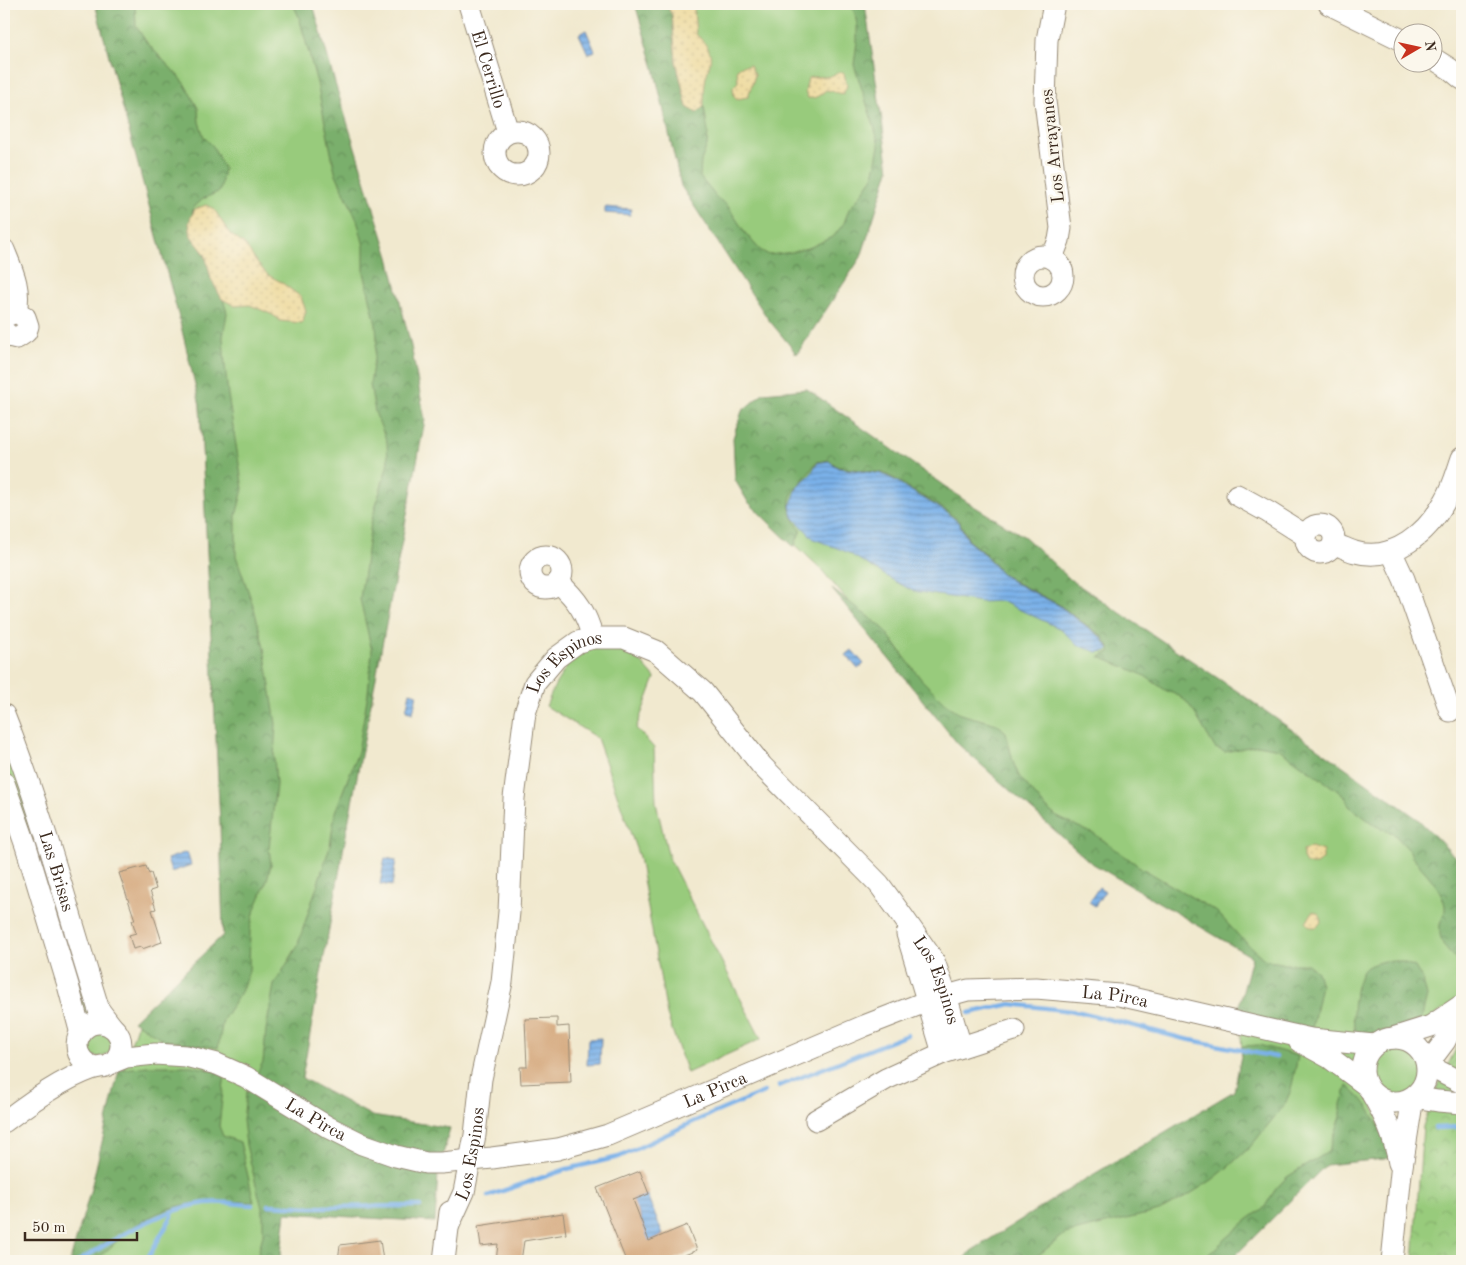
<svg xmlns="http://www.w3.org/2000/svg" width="1466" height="1265" viewBox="0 0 1466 1265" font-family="'Old Standard TT',serif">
  <defs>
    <pattern id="forest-crowns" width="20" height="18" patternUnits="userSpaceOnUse" patternTransform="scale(1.25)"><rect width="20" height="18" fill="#7aaf6c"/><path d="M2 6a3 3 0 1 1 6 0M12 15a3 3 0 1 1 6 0" fill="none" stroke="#658f58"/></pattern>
    <pattern id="sand-dots" width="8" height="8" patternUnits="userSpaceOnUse" patternTransform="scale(1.25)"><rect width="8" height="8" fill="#eeda9e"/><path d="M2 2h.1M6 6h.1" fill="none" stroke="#cdbb88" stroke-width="1.8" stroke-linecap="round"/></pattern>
    <pattern id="park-crowns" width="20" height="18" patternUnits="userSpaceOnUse" patternTransform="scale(1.25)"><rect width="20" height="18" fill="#98cb7c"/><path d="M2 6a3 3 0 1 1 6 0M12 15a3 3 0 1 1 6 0" fill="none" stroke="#84ae6b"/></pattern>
    <pattern id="water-rules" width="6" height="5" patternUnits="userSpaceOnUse" patternTransform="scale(1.25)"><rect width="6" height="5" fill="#7ab1e9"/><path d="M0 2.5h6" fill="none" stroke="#6590bc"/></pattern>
  </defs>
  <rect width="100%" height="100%" fill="#fbf7ec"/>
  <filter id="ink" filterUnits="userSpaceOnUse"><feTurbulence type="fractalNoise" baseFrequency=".02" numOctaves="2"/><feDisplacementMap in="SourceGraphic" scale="10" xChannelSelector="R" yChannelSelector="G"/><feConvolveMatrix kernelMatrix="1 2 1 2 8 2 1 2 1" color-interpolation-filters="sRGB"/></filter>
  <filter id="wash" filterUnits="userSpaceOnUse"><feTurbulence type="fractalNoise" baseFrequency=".0096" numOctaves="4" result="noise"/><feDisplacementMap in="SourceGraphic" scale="20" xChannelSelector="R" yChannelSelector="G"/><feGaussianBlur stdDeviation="1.12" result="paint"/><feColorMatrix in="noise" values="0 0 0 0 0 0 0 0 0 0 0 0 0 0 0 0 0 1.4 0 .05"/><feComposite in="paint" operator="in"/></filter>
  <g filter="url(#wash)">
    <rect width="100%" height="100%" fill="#f1e9cf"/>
    <path fill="#98cb7c" stroke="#6a7a4d" d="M96 4H312L424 418 330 913 301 1079 280 1261H72L121 1075 139 1019 223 935 221 828 200 404 193 369Z
      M636 4H864L888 171 859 256 796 354 682 184 655 66Z
      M790 396 1071 581 1462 865V995L1456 1001 1422 1024 1378 1036 1362 1052 1360 1086 1378 1115 1385 1159 1326 1164 1230 1261H962L1235 1091 1242 1055 1240 1009 1252 956 1092 860 864 620 820 568 769 520 735 459 736 427 759 401Z
      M595 647 619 648 636 656 655 678 636 728 654 748 656 803 669 858 761 1039 687 1073 667 1015 639 857 597 738 546 706 555 685 570 661Z
      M4 737 26 796 89 1012 87 1015 84 1016 4 763Z
      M86 1044a13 13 0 1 1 26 0a13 13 0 1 1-26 0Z
      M1367 1070a28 28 0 1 1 56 0a28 28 0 1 1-56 0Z"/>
    <path fill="url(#forest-crowns)" stroke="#5a6c45" d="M95 4H135L136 26 147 43 183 81 198 108 199 122 204 137 213 146 224 169 220 191 203 199 193 208 191 226 220 289 227 313 223 337 225 365 228 395 243 489 236 516V556L254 608 264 648 276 724 274 756 276 784 269 848 271 865 266 883 255 909 250 930 249 971 241 992 223 1020 218 1048 164 1040 133 1021 223 935 220 824 200 405 178 314Z
      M293 4H313L335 83 389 257 411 346 425 420 348 824 302 1078 372 1116 450 1128 438 1173 435 1222 286 1213 280 1261H256L263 1235V1212L246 1145 243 1120 246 1094 263 1062 266 1030 274 985 297 947 330 846 335 812 358 752 368 693 372 651 360 599 371 523 388 463 387 442 375 412 370 384 377 340 376 325 364 272V246L357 220 335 172 317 83 299 17Z
      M635 4H666L672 15 676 61 687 107 697 113 704 106 708 132 707 145 701 161 700 177 717 198 727 205 746 234 760 250 769 255 793 252 811 247 834 236 844 223 849 209 857 200 873 177 879 146 874 126 854 65 857 41V25L855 14 851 4H865L889 170 861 257 797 354 768 319 681 186 654 68Z
      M807 389 967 502 1025 537 1071 580 1237 691 1418 819 1462 864V963C1448 954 1438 943 1440 925 1441 918 1446 914 1445 906 1442 888 1424 871 1412 857L1410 851 1393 833 1376 826 1349 806 1345 796 1279 749 1258 745 1225 752 1215 748 1194 712 1187 702 1179 696 1165 690 1145 676 1132 670 1099 657 1110 652V649L1103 637 1058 604 1015 582 1001 573 986 554 970 542 959 521 947 511 907 487 899 481 883 473 838 467 829 460 816 462C801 490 774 494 801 530L794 547 748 502 735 480 733 438 742 411 763 393Z
      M832 589 883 628 921 679 944 702 960 714 997 724 1006 732 1013 762 1019 776 1045 807 1057 817 1096 835 1140 867 1217 912 1239 936 1264 959 1284 964H1308L1317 972 1321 985 1311 1033 1237 1013 1252 958 1250 956 1090 862 958 744Z
      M1384 961H1400L1415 967 1423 981 1427 996 1421 1020 1393 1029 1356 1037C1352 1018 1352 1004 1357 986 1359 982 1360 975 1363 971 1367 965 1377 963 1384 961Z
      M1259 1045 1298 1056 1291 1090 1285 1104 1251 1146 1227 1168 1212 1180 1182 1199 1159 1211 1065 1234 1031 1261H961L971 1251 1084 1180 1234 1091 1243 1046Z
      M147 1066H192L225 1073 219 1126 223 1136 240 1142 254 1202C211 1201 180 1199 141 1222 126 1231 113 1246 99 1257L98 1261H70L91 1189 119 1070Z
      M1347 1086C1372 1103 1381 1131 1391 1158L1326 1165 1230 1261H1201L1247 1220 1264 1208 1275 1190 1287 1177 1328 1152 1341 1117V1104Z"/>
    <path fill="url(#sand-dots)" stroke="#94825e" d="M666 4H696L694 11 696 34C713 51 713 55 706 77 704 86 704 97 704 106L697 113 687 107 676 61 672 15Z
      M750 65 755 75 748 97 737 99 734 96 733 87 738 82 737 69 741 66Z
      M839 72 844 73 847 86 843 94 826 90C820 95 816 99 808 98L805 92 808 78C822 74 824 81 839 72Z
      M206 205 214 209 230 234 245 245 257 263 268 275 281 282 301 297 306 311 302 323 280 321 273 315 250 305 235 306 222 299 211 279 205 254 191 236 189 223 191 217 195 209Z
      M1311 847 1323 851V859L1316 864H1306L1303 858V851Z
      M1313 911 1319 914 1321 922 1317 927H1311L1306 923Z"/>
    <path fill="url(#park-crowns)" stroke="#6a7a4d" d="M1462 1037V1261H1413L1423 1126 1438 1084Z"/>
    <path fill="url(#water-rules)" stroke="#5a6e84" d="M586 30 595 51 588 54 579 34Z
      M605 207 631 209 630 215 605 213Z
      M829 461 838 468 882 474 898 482 906 488 946 512 958 522 969 542 985 555 1001 574 1015 583 1058 605 1102 638 1109 649 1107 651 1097 652 1077 645 1061 629 1001 601 981 602 913 591 891 579 847 552 814 539 793 517 790 506 798 486 811 474 817 463Z
      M852 650 864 664 858 669 846 655Z
      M410 692 417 694 413 713 406 711Z
      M187 852 191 865 171 872 167 859Z
      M385 858 396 860 392 886 380 884Z
      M1099 887 1105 891 1095 906 1089 902Z
      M601 1038 600 1064 587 1065 588 1039Z
      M647 1195 663 1235 642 1244 644 1228 638 1212 623 1204Z"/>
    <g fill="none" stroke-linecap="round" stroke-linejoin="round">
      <path stroke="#7ab1e9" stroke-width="4.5" d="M969 1013 1011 1004 1080 1012 1181 1038 1276 1057
        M779 1086 907 1035
        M1435 1128 1462 1127
        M488 1196 567 1169 619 1157 695 1121 764 1092
        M268 1205 311 1207 420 1206
        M79 1261C118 1237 159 1210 205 1203 220 1201 237 1204 252 1205
        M146 1261 172 1216"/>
    </g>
    <g id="blocks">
      <path fill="#d6aa80" d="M146 866 149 874 151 873 156 889 150 891 156 909 152 910 162 942 142 949 141 947 133 949 129 935 136 933 132 920H135L119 873Z
        M557 1018V1027L569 1026 571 1082 521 1084 520 1067H527L525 1019Z
        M640 1171 649 1194 633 1200 649 1241 687 1225 697 1250 670 1261H626L597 1188Z
        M563 1213 566 1234 524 1241 521 1261H496L498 1244 481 1246 478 1226Z
        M380 1240 383 1261H338L340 1245Z"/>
    </g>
  </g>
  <g filter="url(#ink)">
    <use href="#blocks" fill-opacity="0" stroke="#968a76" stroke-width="1"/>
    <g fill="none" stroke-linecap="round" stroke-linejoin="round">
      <g stroke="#968a76" stroke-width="23">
        <g id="minor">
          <path id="s1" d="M469 4 508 132"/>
          <path d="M1329 4 1404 41"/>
          <path d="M1434 59 1450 69 1462 79"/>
          <circle cx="517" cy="153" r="22"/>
          <path d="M4 250C13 272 21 288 16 312"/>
          <circle cx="1043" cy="276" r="20"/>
          <path d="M1052 258 1059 240 1061 228 1045 101 1047 40 1054 4"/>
          <path d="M4 319 6 316 16 312 25 317 28 326 26 332 17 338 9 336 4 331"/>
          <path d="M1237 495 1268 512 1306 536"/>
          <circle cx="1320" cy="539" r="14"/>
          <path d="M1334 544C1341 546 1348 550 1355 552 1394 563 1428 532 1445 501 1453 488 1457 472 1462 458"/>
          <path d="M1391 551 1404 579 1450 711"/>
          <circle cx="546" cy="572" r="16"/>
          <path d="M558 582C578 600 586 613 593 638"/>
          <path id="s2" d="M4 715C42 811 68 911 99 1010L112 1027"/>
          <path d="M4 783 26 846 68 985 81 1034"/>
          <path d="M907 934 943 1053"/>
          <path d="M1462 1008 1445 1041 1427 1065 1462 1083"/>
          <circle cx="99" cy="1045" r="22"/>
          <circle cx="1395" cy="1070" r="32"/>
          <path d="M1393 1038 1431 1026 1462 1005"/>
          <path d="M1299 1041 1330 1058 1366 1085"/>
          <path id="s3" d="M111 1063 126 1057 155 1054 186 1056 217 1064 246 1077 328 1127 362 1144 396 1156 426 1163H441L492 1158 558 1149 608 1135 864 1026 928 1001 968 990 1036 988 1119 995 1288 1034 1311 1039 1374 1045"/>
          <path d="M1372 1094C1386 1118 1394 1136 1399 1163"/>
          <path d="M816 1120 886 1079 943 1053 1014 1030"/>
          <path d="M4 1122C30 1102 71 1073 102 1066"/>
          <path id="s4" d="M449 1225 464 1192 475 1135 481 1079 502 982 509 912 514 798 525 713 535 683 556 658 578 642 593 638H624L656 651 703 692 762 766 879 884 903 917 934 961 946 995 961 1047"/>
          <path d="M444 1261 450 1212"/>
          <path d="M1392 1261 1401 1173 1413 1097 1438 1101 1462 1103"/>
        </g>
      </g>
      <use href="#minor" stroke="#fff" stroke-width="21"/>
    </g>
  </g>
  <g text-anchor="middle" stroke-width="5" stroke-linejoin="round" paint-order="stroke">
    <g font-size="18" fill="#3b2a1e" stroke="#fbf7ec">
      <text dy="6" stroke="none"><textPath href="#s1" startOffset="68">El Cerrillo</textPath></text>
      <text transform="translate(1052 146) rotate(-96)" y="6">Los Arrayanes</text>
      <text dy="6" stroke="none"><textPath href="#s4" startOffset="589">Los Espinos</textPath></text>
      <text dy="6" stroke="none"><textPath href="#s2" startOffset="165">Las Brisas</textPath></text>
      <text dy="6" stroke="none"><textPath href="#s4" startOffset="1129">Los Espinos</textPath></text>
      <text dy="6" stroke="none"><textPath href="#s3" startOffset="1062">La Pirca</textPath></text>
      <text dy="6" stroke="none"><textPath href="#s3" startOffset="642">La Pirca</textPath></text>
      <text dy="6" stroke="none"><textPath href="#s3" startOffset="222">La Pirca</textPath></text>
      <text dy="6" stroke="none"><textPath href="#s4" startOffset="75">Los Espinos</textPath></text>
    </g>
  </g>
  <rect width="1466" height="1265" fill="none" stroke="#fbf7ec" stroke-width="20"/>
  <g transform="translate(1418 48) rotate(81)"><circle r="24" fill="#fbf7ec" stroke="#aea59a"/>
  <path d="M0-4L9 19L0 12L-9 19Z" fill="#c8321e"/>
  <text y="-8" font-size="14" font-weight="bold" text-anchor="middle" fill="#3b2a1e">N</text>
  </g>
  <path d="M25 1232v8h112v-8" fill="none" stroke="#3b2a1e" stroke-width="2.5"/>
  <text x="32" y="1232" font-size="15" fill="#3b2a1e" stroke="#fbf7ec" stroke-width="4" paint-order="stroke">50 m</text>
</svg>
